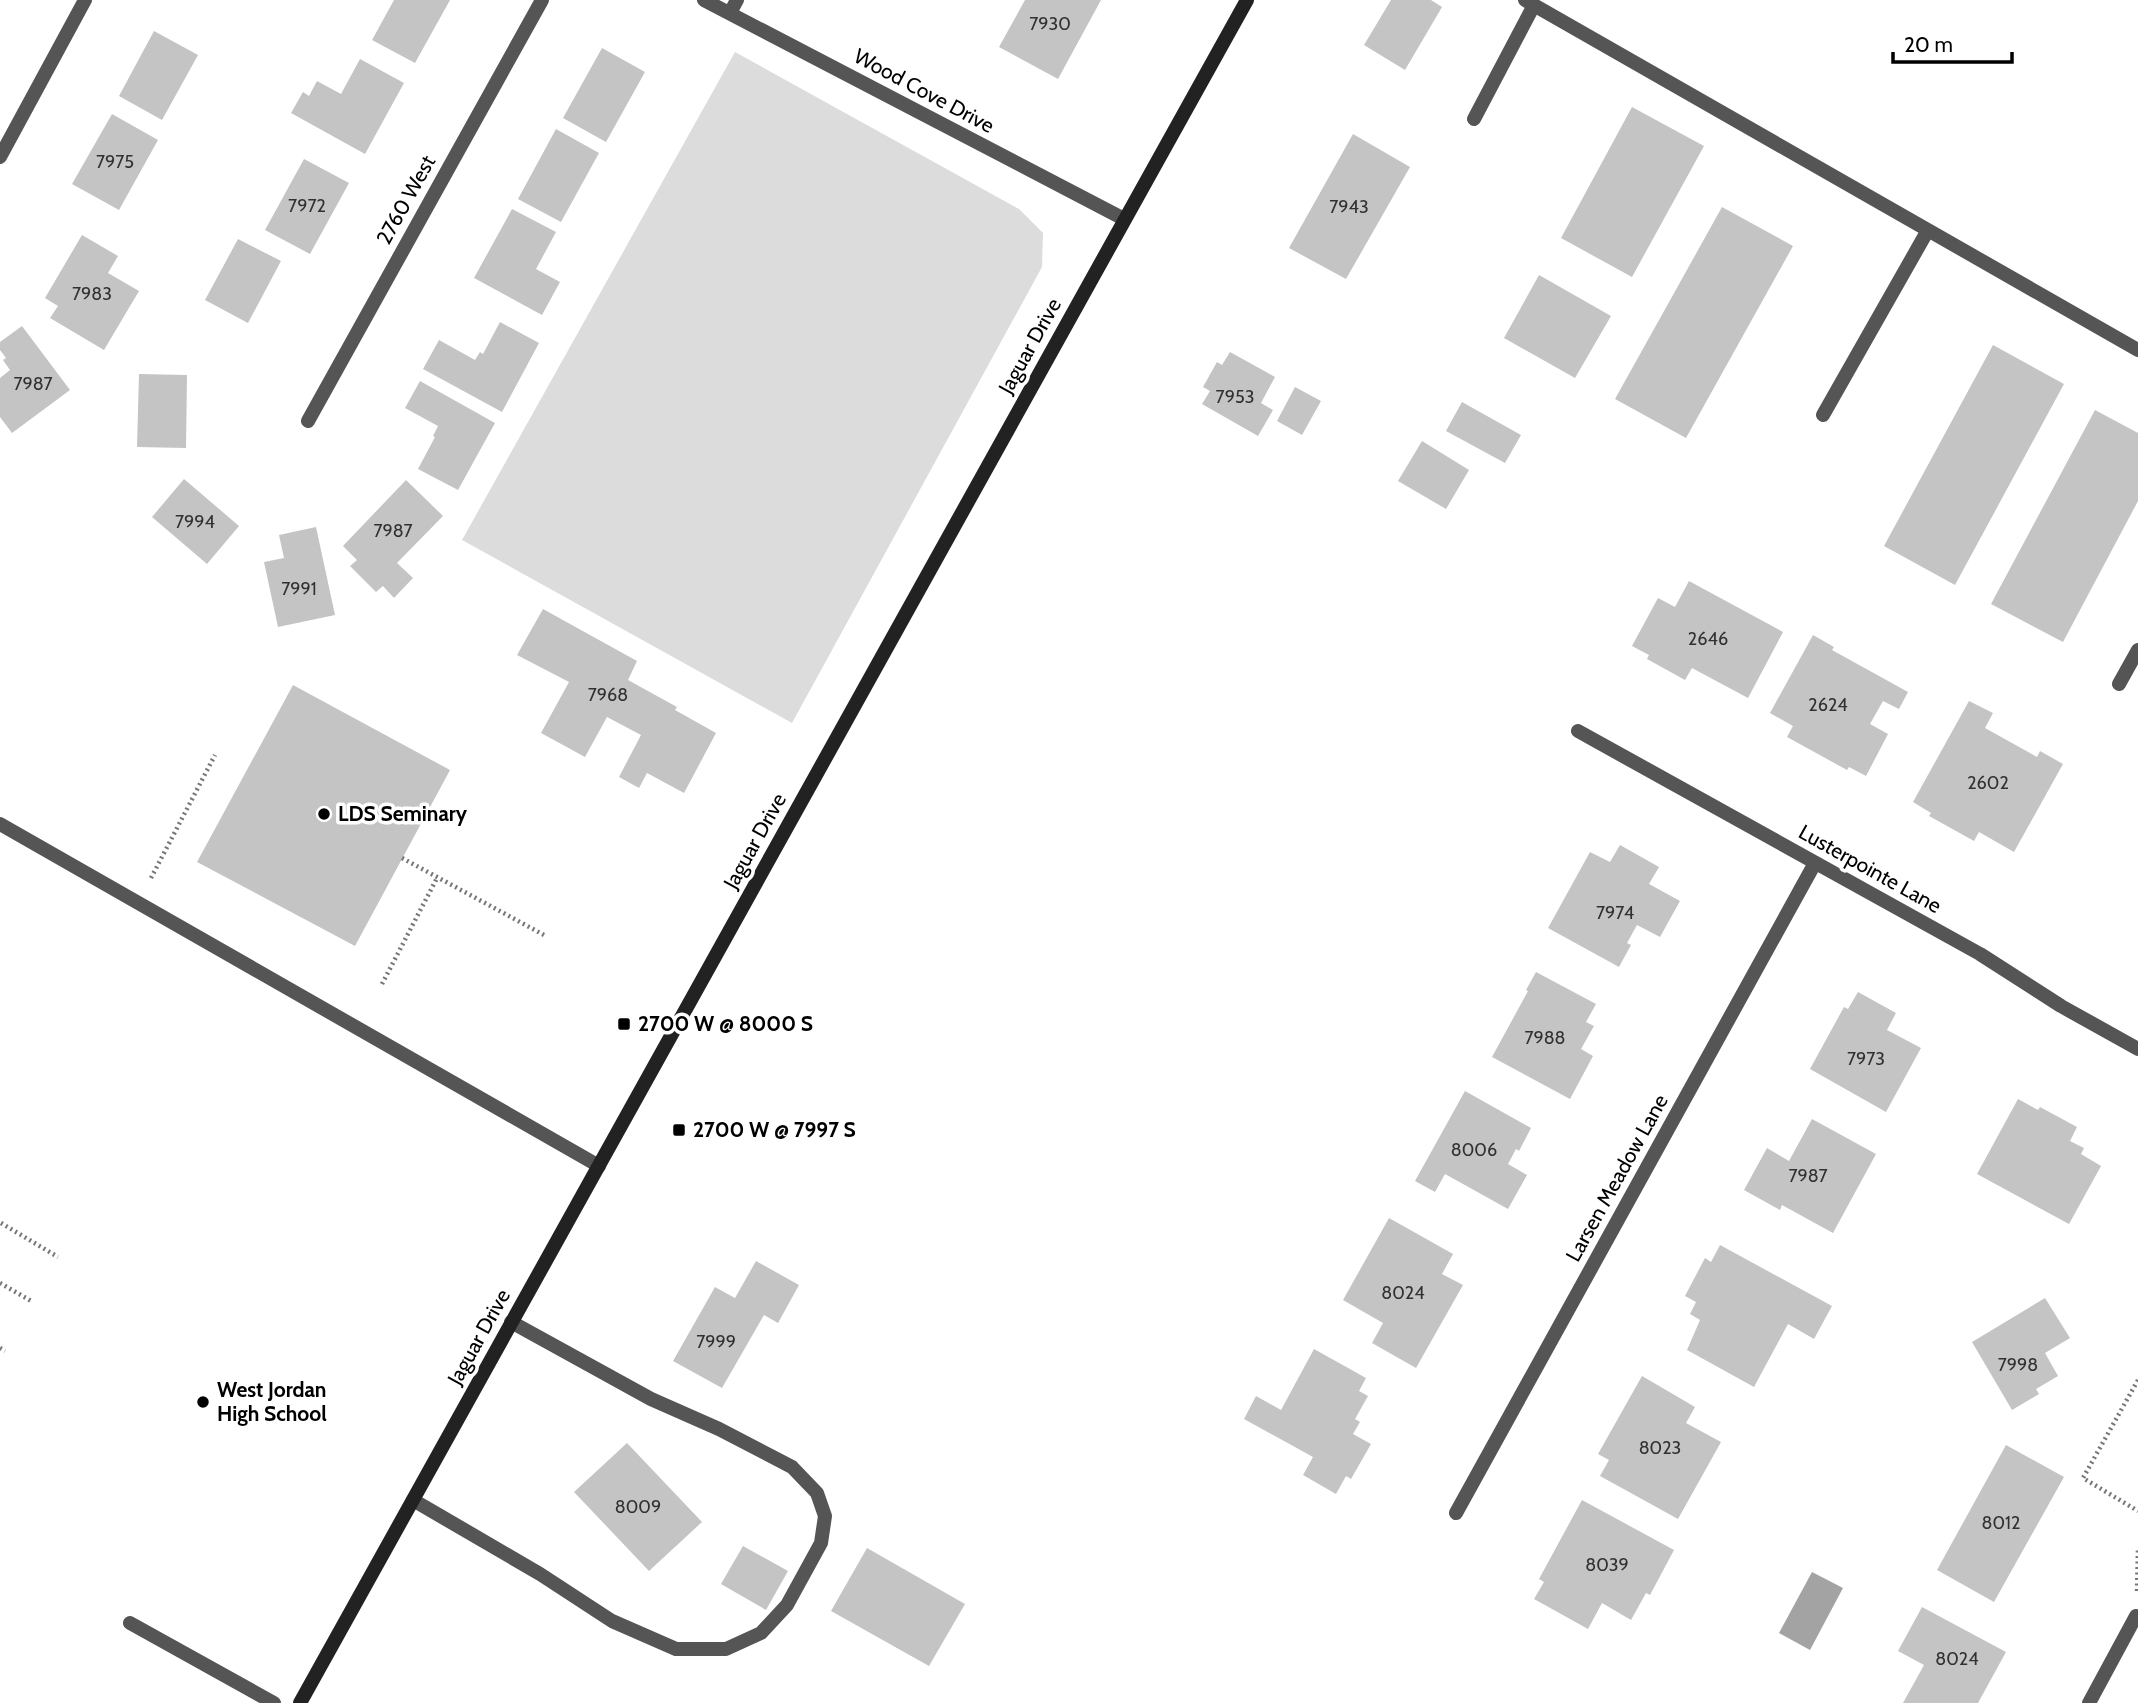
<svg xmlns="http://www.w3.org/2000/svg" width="2138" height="1703" viewBox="0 0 2138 1703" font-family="Cabin,sans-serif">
  <rect width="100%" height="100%" fill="#fff"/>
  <path fill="#dcdcdc" d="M735 52 1019 209 1043 233 1042 267 792 723 462 540Z"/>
  <path fill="#a3a3a3" d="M1812 1572 1843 1588 1810 1650 1779 1633Z"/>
  <path fill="#c4c4c4" d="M394 0H450L415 63 372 40Z
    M1025 0H1101L1058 79 999 47Z
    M1391 0H1431L1442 7 1405 70 1364 45Z
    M154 31 198 55 162 120 119 96Z
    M602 48 645 72 606 142 563 118Z
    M360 59 404 83 365 154 291 113 303 92 309 96 317 81 341 94Z
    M1632 107 1704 146 1632 277 1561 238Z
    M112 114 158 140 119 210 72 184Z
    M556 129 599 153 561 222 518 199Z
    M1353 134 1410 167 1346 279 1289 248Z
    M304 159 349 183 310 254 265 230Z
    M1722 207 1793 246 1686 438 1615 399Z
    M512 209 556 232 536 269 560 282 542 315 474 278Z
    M82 235 118 256 108 273 139 291 104 350 50 318 58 306 45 298Z
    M238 239 281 261 248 323 205 300Z
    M1539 275 1611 316 1575 378 1504 338Z
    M500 322 539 343 502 412 423 369 439 340 475 360 480 352 483 354Z
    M22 326 70 390 12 433 0 417V378L10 370 3 360 6 358 0 350V342Z
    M1993 345 2064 384 1955 585 1884 546Z
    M1230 352 1275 377 1261 403 1273 410 1258 436 1202 404 1210 391 1203 387 1217 362 1222 365Z
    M139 374 187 375 186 448 137 447Z
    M420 381 495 423 458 490 418 469 435 437 433 436 438 426 405 408Z
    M1295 387 1321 401 1302 435 1277 421Z
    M1462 402 1521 435 1505 463 1446 431Z
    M2095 410 2138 433V501L2063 642 1991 604Z
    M1422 441 1469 470 1446 509 1398 481Z
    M184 479 239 526 207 564 152 517Z
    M406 480 443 516 397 563 413 578 394 598 383 586 376 592 350 566 357 560 343 546Z
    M316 527 335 615 278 627 264 562 284 558 279 535Z
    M1689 581 1783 632 1748 698 1692 668 1685 680 1647 659 1649 655 1632 646 1658 598 1675 607Z
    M543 609 637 661 628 680 677 707 675 710 716 733 684 793 647 773 639 788 619 777 641 735 607 717 585 757 541 733 569 682 517 655Z
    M1813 635 1834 647 1832 650 1908 692 1899 709 1883 701 1870 724 1888 734 1866 776 1849 767 1847 770 1787 737 1793 726 1770 713Z
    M293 685 450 770 355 946 197 862Z
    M1969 701 1993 713 1985 728 2037 757 2040 751 2063 764 2014 852 1979 832 1974 841 1929 816 1931 813 1913 802Z
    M1620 845 1659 867 1649 884 1680 901 1660 937 1637 925 1627 943 1631 945 1619 967 1548 928 1590 852 1610 862Z
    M1536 972 1596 1004 1586 1022 1594 1026 1581 1049 1593 1056 1570 1099 1492 1057 1528 991 1526 990Z
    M1858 992 1896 1013 1887 1030 1921 1048 1886 1112 1810 1069 1844 1007 1848 1009Z
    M1465 1091 1531 1128 1519 1151 1516 1149 1508 1164 1527 1175 1508 1209 1445 1174 1435 1192 1415 1181Z
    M2018 1099 2038 1110 2040 1107 2077 1127 2070 1141 2084 1148 2081 1154 2101 1166 2069 1224 1977 1174Z
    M1812 1119 1876 1154 1833 1233 1782 1205 1780 1210 1744 1190 1767 1148 1789 1161Z
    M1389 1218 1453 1254 1442 1274 1463 1285 1416 1368 1372 1343 1383 1323 1343 1300Z
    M1720 1245 1832 1306 1814 1339 1788 1324 1754 1387 1687 1350 1700 1320 1690 1314 1696 1302 1685 1296 1705 1258 1711 1262Z
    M756 1261 799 1285 778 1323 764 1315 722 1388 673 1361 715 1287 735 1298Z
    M2045 1298 2070 1338 2045 1353 2058 1376 2036 1389 2039 1394 2012 1410 1972 1342Z
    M1314 1349 1366 1378 1359 1391 1368 1396 1355 1419 1360 1422 1353 1434 1371 1444 1351 1479 1346 1476 1336 1494 1303 1475 1313 1457 1244 1419 1256 1396 1281 1410Z
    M1642 1376 1695 1407 1686 1423 1721 1442 1678 1519 1600 1476 1609 1460 1598 1454Z
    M627 1443 702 1522 649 1571 574 1492Z
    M2006 1445 2064 1477 1994 1602 1937 1570Z
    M1582 1500 1674 1550 1650 1595 1646 1593 1631 1620 1602 1603 1588 1629 1534 1599 1544 1582 1539 1579Z
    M743 1546 788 1571 766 1610 721 1584Z
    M867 1548 965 1604 929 1666 831 1611Z
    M1922 1607 2006 1652 1978 1703H1903L1924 1665 1898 1651Z"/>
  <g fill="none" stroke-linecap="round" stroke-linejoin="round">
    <path stroke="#777" stroke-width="4.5" stroke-dasharray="2 3.5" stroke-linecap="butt" d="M402 858 544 935
      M151 878 215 755
      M382 984 437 878
      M1 1223 58 1257
      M0 1283 33 1302
      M0 1348 5 1351
      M2138 1380 2083 1478 2138 1511
      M2137 1591 2138 1549"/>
    <path stroke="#555" stroke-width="14" d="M1525 0 2138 350
      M1474 119 1534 5
      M1823 415 1928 230
      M2119 684 2138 650
      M0 824 599 1166
      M413 1500 540 1574 612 1621 676 1649H726L761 1633 787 1605 821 1543 825 1516 817 1493 792 1467 719 1429 651 1399 511 1322
      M130 1623 274 1703"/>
    <path stroke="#555" stroke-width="14" d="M704 0 1124 219
      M730 13 737 0
      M0 157 85 0
      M308 421 542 0
      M1578 731 1980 954 2061 1006 2138 1049
      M1456 1513 1815 863
      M2089 1703 2136 1616"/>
    <path stroke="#222" stroke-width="14" d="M300 1703 1247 0"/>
  </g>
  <g fill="#000" stroke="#fff" stroke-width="2.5">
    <circle cx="324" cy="814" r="7"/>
    <rect x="617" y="1017" width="14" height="14" rx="3.5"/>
    <rect x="672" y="1123" width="14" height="14" rx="3.5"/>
    <circle cx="203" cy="1402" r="7"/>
  </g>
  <g text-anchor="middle" stroke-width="7" stroke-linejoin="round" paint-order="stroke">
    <g font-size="18" fill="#313131">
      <text x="1050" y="30">7930</text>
      <text x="115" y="168">7975</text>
      <text x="307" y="212">7972</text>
      <text x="1349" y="213">7943</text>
      <text x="92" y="300">7983</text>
      <text x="33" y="390">7987</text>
      <text x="1235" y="403">7953</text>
      <text x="195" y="528">7994</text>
      <text x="393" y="537">7987</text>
      <text x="299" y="595">7991</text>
      <text x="1708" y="645">2646</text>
      <text x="608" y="701">7968</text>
      <text x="1828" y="711">2624</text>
      <text x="1988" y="789">2602</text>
      <text x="1615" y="919">7974</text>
      <text x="1545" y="1044">7988</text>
      <text x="1866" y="1065">7973</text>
      <text x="1474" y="1156">8006</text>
      <text x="1808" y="1182">7987</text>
      <text x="1403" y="1299">8024</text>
      <text x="716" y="1348">7999</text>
      <text x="2018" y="1371">7998</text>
      <text x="1660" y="1454">8023</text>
      <text x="638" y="1513">8009</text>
      <text x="2001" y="1529">8012</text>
      <text x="1607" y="1571">8039</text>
      <text x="1957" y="1665">8024</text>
    </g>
    <g font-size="21" fill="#000" stroke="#fff">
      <text transform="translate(924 91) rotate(28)" y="7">Wood Cove Drive</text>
      <text transform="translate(406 200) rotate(-61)" y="7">2760 West</text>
      <text transform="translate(1030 346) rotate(-61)" y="7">Jaguar Drive</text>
      <text transform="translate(755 841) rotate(-61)" y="7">Jaguar Drive</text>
      <text transform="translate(1870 869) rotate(29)" y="7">Lusterpointe Lane</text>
      <text transform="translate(1617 1178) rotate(-61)" y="7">Larsen Meadow Lane</text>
      <text transform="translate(479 1337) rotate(-61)" y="7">Jaguar Drive</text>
    </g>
    <g font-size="21" font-weight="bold" fill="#000" stroke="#fff" text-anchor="start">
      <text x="338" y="821">LDS Seminary</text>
      <text x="638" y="1031">2700 W @ 8000 S</text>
      <text x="693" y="1137">2700 W @ 7997 S</text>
      <text x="217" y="1397">West Jordan<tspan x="217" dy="24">High School</tspan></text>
    </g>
  </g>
  <path d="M1893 52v10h119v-10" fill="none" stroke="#000000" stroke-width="3.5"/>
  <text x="1904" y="52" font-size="21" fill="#000000" stroke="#ffffff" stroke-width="5" paint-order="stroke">20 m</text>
</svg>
